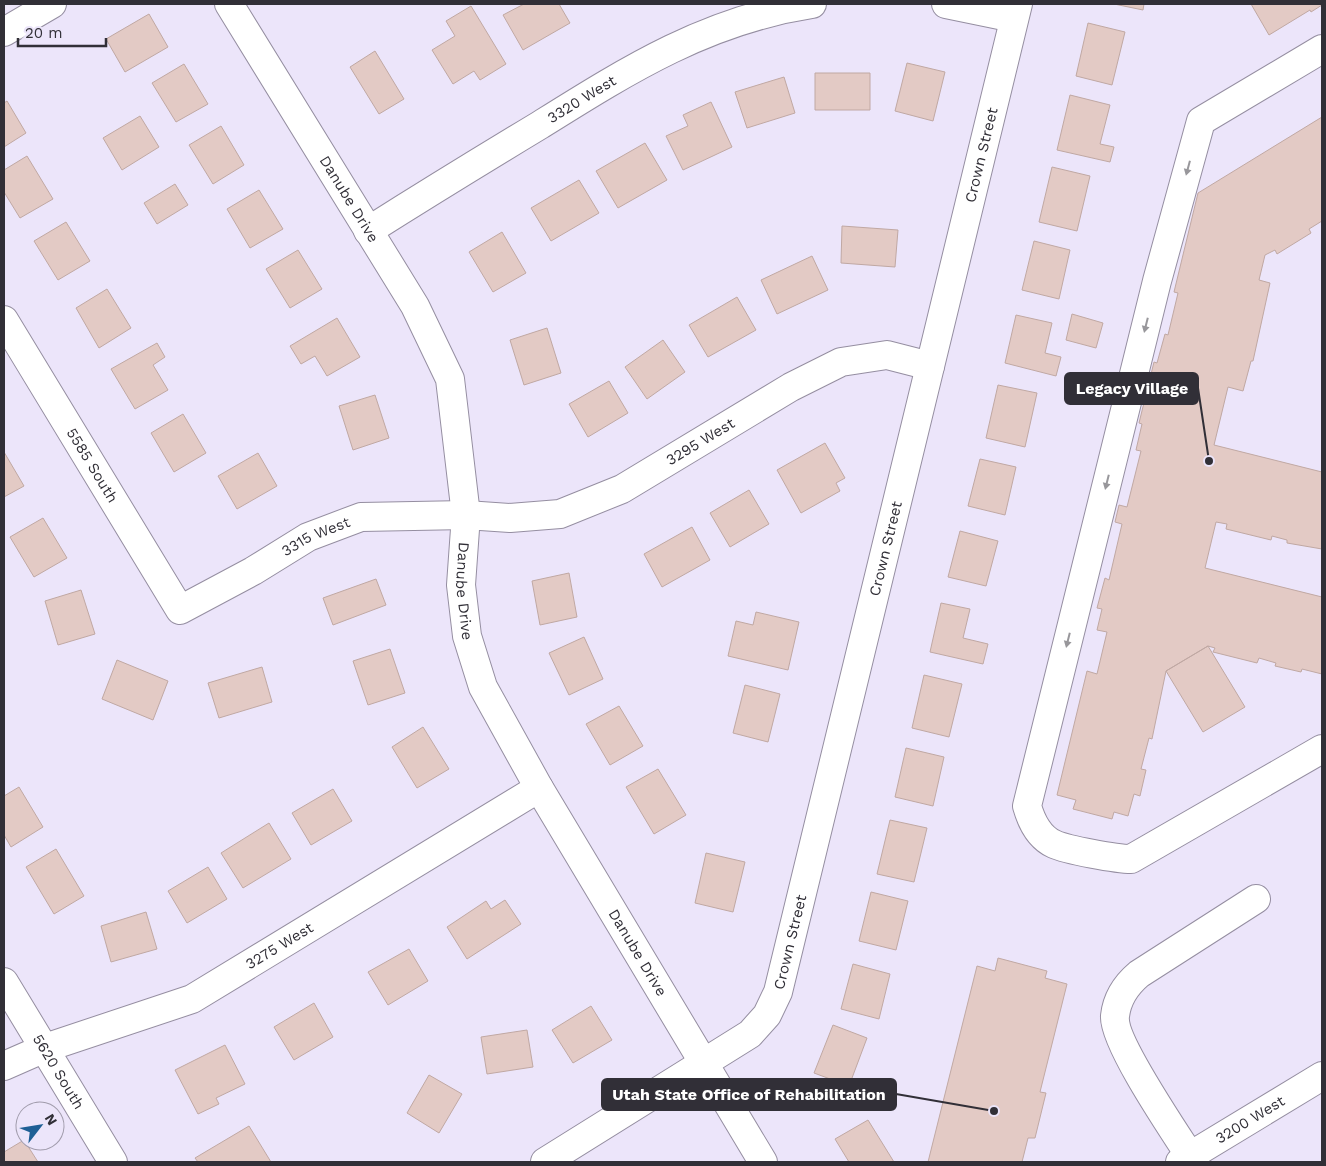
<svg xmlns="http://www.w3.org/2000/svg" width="1326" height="1166" viewBox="0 0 1326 1166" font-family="'Work Sans',sans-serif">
  <rect width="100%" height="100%" fill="#ece5fa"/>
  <path fill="#e3cac5" stroke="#c0a8a3" d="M524 4H559L570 23 523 50 503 15Z
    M1114 4H1144L1143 10Z
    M1251 4H1322V5L1311 12 1310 10 1269 35Z
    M471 6 506 64 480 80 474 71 453 84 432 50 455 36 446 21Z
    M149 14 168 47 125 72 106 39Z
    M1088 23 1125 32 1112 85 1076 76Z
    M375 51 404 99 379 114 350 67Z
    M907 63 945 72 933 121 895 111Z
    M184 64 208 104 176 122 152 83Z
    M815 73H870V110H815Z
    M784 77 795 113 747 128 735 92Z
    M1070 95 1110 105 1100 144 1114 147 1110 162 1057 150Z
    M7 101 26 133 4 147V103Z
    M711 102 732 147 683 170 666 136 688 126 683 115Z
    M140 116 159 147 122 170 103 138Z
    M1322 117V221L1309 229 1311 233 1277 254 1275 250 1265 255 1259 280 1270 283 1253 361H1251L1243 391 1228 387 1214 445 1322 472V549L1287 543V540L1272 536 1271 540 1226 529 1227 524 1216 522 1205 568 1322 597V674L1302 669 1301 672 1275 666 1276 663 1259 658 1257 663 1213 652 1215 648 1208 646 1166 671 1152 739 1149 738 1141 769 1146 770 1140 796 1134 794 1128 816 1114 812 1112 819 1073 809 1076 800 1057 795 1087 671 1097 674 1107 632 1097 630 1102 609 1097 608 1105 578 1109 580 1122 524 1115 522 1119 505 1127 507 1141 451 1136 450 1142 424 1139 423 1154 362 1157 363 1165 334 1168 335 1178 293 1174 292 1198 193Z
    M221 126 244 165 213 184 189 145Z
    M645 143 667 180 618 208 596 171Z
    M27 156 53 199 20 218 4 192V170Z
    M1052 167 1090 176 1077 231 1039 222Z
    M579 180 599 213 551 241 531 208Z
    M175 184 188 205 157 224 144 203Z
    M259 190 283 229 250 248 227 209Z
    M66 222 90 261 58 280 34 241Z
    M842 226 898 230 895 267 841 263Z
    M502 232 526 273 493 292 469 252Z
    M1034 241 1070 250 1059 299 1022 290Z
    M298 250 322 289 290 308 266 269Z
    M812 256 828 290 777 314 761 280Z
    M107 289 131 328 99 348 76 308Z
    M737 297 756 330 708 357 689 325Z
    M1072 314 1103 323 1096 348 1066 340Z
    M1016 315 1052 323 1045 353 1061 357 1056 376 1005 363Z
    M337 318 360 357 327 376 315 356 301 364 290 346Z
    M547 328 561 373 524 385 510 340Z
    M663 340 685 372 647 399 625 367Z
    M157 343 165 357 153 365 168 390 135 409 111 369Z
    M609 381 628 413 588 437 569 404Z
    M998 385 1037 393 1025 447 986 438Z
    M375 395 389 438 353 450 339 406Z
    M183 414 206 453 174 472 151 433Z
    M825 443 845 478 836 483 840 491 801 513 777 470Z
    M4 452 24 486 4 497Z
    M258 453 277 486 237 509 218 476Z
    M980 459 1016 467 1005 515 968 506Z
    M749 490 769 524 730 547 710 513Z
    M43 518 67 558 34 577 10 537Z
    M692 527 710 560 662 587 644 554Z
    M960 531 998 541 986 586 948 577Z
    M569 573 577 617 540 625 532 581Z
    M376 579 386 605 333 625 323 598Z
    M81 590 95 634 58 645 45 601Z
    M941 603 970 609 963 638 988 644 983 664 930 652Z
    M756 612 799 622 788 670 728 656 736 621 753 625Z
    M584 637 603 679 569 695 549 653Z
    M1208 646 1245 707 1203 732 1166 671Z
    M390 649 405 693 368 705 353 661Z
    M117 660 168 681 153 720 102 699Z
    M262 667 272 702 219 718 208 683Z
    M924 675 962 684 949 737 912 728Z
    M745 685 780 694 768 742 733 733Z
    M619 706 643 746 610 765 586 724Z
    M423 727 449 769 417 788 392 747Z
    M906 748 944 757 933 806 895 797Z
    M658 769 686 815 654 834 626 787Z
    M19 787 43 827 11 847 4 835V796Z
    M333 789 352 821 311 845 292 813Z
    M890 820 927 828 914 882 877 874Z
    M269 823 291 859 243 888 221 853Z
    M56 849 84 896 54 914 26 867Z
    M706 853 745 862 733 912 695 903Z
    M208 867 227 899 187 923 168 891Z
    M871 892 908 901 896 950 859 941Z
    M505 900 521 924 467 959 447 927 486 901 491 909Z
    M146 912 157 949 111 962 101 926Z
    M409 949 428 981 388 1005 368 972Z
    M998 958 1047 971 1045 978 1067 984 1040 1092 1046 1093 1035 1138H1028L1022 1162H928L977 966 995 971Z
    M853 964 890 974 879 1019 841 1009Z
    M314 1003 333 1037 294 1060 274 1027Z
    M591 1006 612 1040 573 1063 552 1030Z
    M833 1025 867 1038 849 1086 814 1073Z
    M527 1030 533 1067 487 1074 481 1037Z
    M225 1045 245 1084 216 1098 219 1104 198 1114 175 1070Z
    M429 1075 462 1094 439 1133 407 1113Z
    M868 1120 894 1162H849L835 1139Z
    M249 1126 271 1162H198L195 1158Z
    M24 1140 38 1162H4V1152Z"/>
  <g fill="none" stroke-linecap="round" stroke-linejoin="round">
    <g stroke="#958ea1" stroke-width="30">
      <g id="minor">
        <path id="s1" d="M229 4 415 306 450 379 466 515 461 585 467 636 483 687 539 788 763 1162"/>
        <path d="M946 4 1014 18"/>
        <path d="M4 32 52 4"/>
        <path d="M1322 49 1201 121 1157 281 1027 806C1031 820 1039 837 1054 844 1067 850 1117 859 1131 859L1322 749"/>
        <path id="s2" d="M368 231C425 195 482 160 540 125 628 70 707 20 812 4"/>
        <path id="s3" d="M4 320 180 610 253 571 308 537 361 517 466 515 510 518 560 514 622 489 791 387 841 362 887 355 930 366"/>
        <path id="s4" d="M4 982 113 1162"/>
        <path id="s5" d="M4 1066 45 1048 192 999 539 788"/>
        <path id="s6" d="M545 1162 750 1034 767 1015 778 992 1018 4"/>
        <path id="s7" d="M1180 1162 1322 1076"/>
        <path d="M1194 1162C1178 1137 1112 1041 1115 1016 1117 998 1126 985 1139 974L1256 899"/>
      </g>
    </g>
    <use href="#minor" stroke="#fff" stroke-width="28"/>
  </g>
  <defs><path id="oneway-solid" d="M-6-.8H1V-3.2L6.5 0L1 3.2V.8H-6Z" transform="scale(1.25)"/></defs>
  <g fill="#98979b">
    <use href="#oneway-solid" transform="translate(1188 168) rotate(105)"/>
    <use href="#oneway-solid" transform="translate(1146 325) rotate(104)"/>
    <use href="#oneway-solid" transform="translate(1107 482) rotate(104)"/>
    <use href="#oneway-solid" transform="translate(1068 640) rotate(104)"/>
  </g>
  <g text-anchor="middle" stroke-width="5" stroke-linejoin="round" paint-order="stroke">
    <g font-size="15" fill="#312f37" stroke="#ece5fa">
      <text dy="5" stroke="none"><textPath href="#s2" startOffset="251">3320 West</textPath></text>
      <text dy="5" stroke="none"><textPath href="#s6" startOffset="1154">Crown Street</textPath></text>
      <text dy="5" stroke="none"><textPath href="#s1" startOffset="229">Danube Drive</textPath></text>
      <text dy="5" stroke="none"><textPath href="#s3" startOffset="901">3295 West</textPath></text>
      <text dy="5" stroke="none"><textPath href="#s3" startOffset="170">5585 South</textPath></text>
      <text dy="5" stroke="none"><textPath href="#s3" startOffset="494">3315 West</textPath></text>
      <text dy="5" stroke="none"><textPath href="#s6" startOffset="749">Crown Street</textPath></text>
      <text dy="5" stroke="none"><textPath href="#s1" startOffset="649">Danube Drive</textPath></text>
      <text dy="5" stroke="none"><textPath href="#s6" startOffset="344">Crown Street</textPath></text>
      <text dy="5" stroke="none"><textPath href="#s5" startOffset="302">3275 West</textPath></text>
      <text dy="5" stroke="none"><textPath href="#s1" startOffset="1055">Danube Drive</textPath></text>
      <text dy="5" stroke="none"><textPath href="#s4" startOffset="105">5620 South</textPath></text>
      <text dy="5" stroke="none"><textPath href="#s7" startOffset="82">3200 West</textPath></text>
    </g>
  </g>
  <path fill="none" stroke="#312f37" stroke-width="2" d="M1209 461L1198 388M994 1111L896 1094"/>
  <g fill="#312f37" stroke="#ece5fa" stroke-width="2">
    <circle cx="1209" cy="461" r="5"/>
    <circle cx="994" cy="1111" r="5"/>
  </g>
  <g fill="#312f37" stroke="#312f37" stroke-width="2">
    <rect x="1065" y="373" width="133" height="31" rx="5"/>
    <rect x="602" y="1079" width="294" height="31" rx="5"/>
  </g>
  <g font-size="16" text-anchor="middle" font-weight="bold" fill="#fff">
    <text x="1132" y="394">Legacy Village</text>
    <text x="749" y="1100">Utah State Office of Rehabilitation</text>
  </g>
  <rect width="1326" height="1166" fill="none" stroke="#312f37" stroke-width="10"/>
  <g transform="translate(40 1126) rotate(59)"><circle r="24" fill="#ece5fa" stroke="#a19cac"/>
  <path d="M0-4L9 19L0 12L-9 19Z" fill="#1e5f95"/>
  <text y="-8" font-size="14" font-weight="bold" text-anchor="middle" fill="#312f37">N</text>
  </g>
  <path d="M18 38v8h88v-8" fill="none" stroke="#312f37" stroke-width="2.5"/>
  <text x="25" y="38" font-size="15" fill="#312f37" stroke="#ece5fa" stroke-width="4" paint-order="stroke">20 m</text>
</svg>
